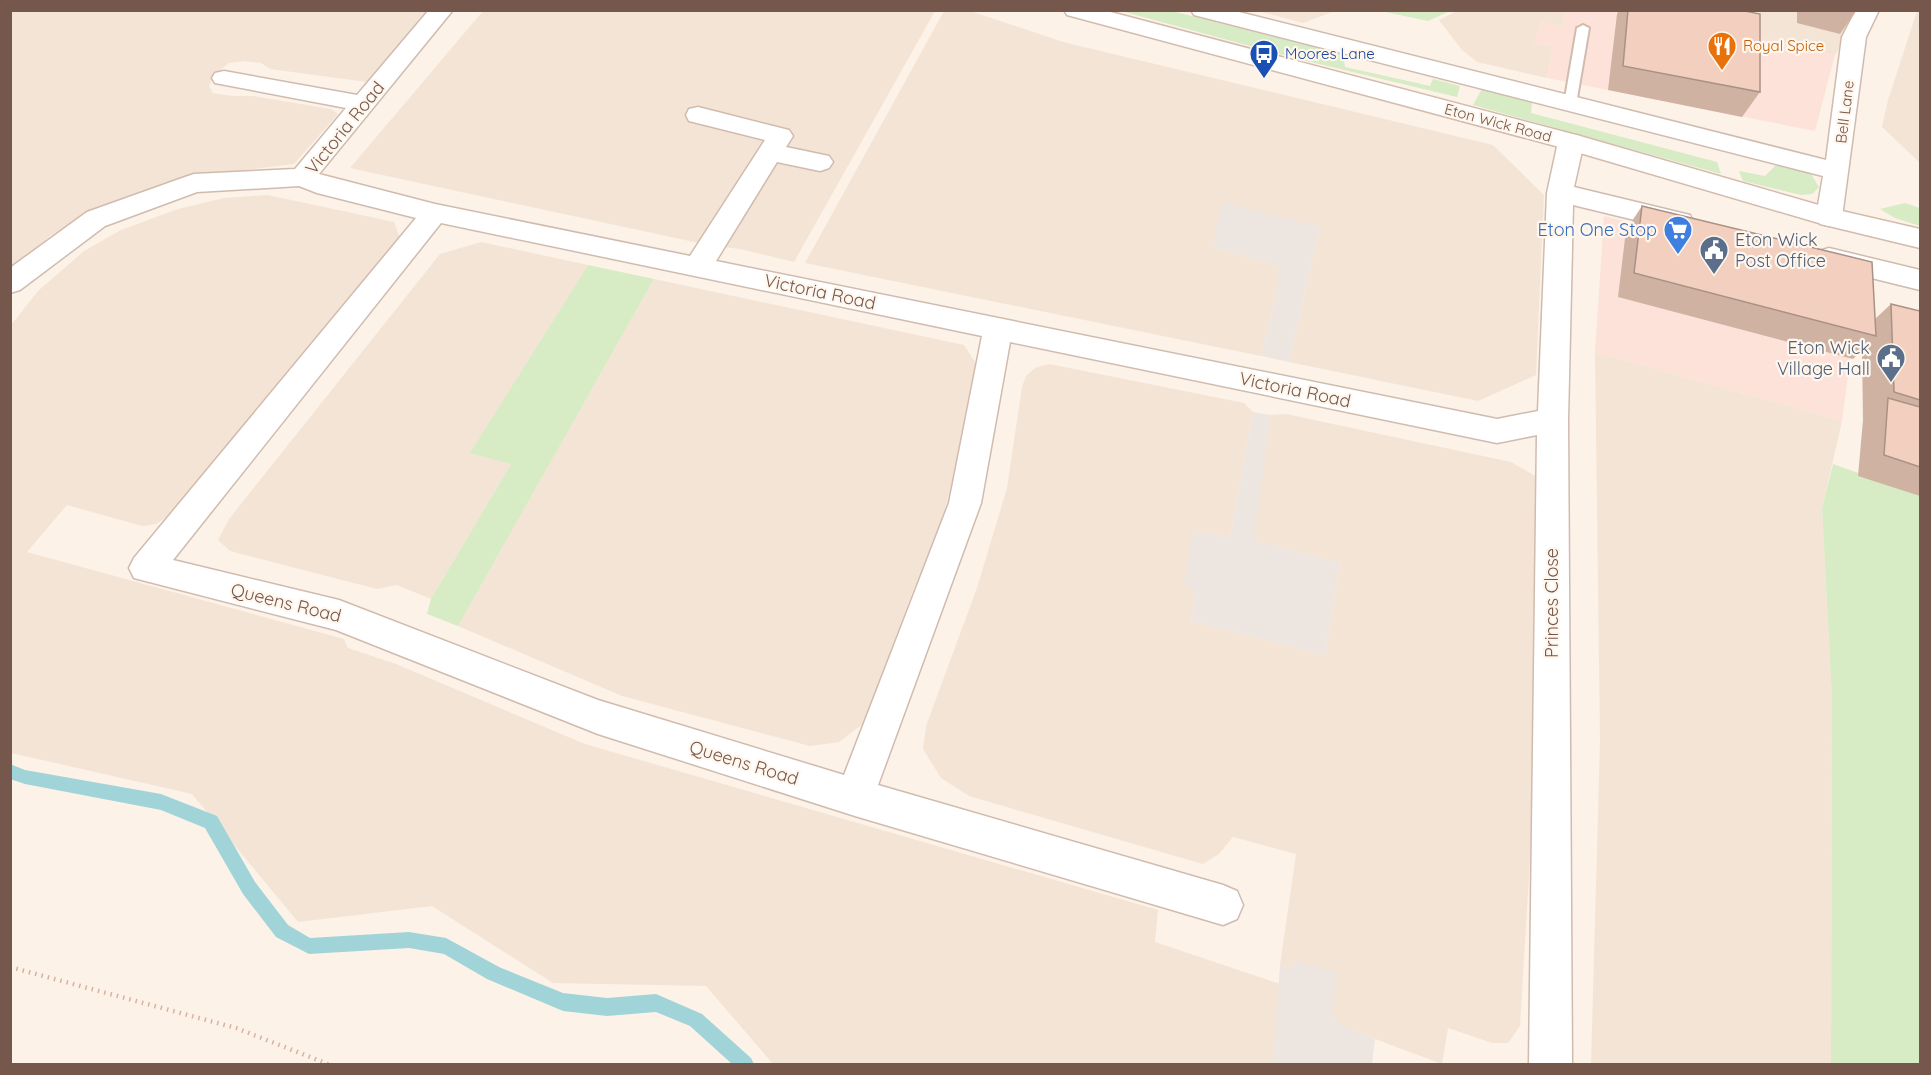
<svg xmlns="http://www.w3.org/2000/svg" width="1931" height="1075" viewBox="0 0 1931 1075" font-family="Quicksand,sans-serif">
  <rect width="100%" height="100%" fill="#fcf2e7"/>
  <path fill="#f4e4d5" d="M11 11H430L367 82 270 69 261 63 244 61 229 63 215 74 209 86 213 93 232 96H253L331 109 338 114 294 164 179 178 103 207 51 235 11 271Z
    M483 11H935L794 262 740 249 708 245 350 168Z
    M944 11H970L1063 42 1493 145 1544 195 1536 375 1478 401 1289 362 1320 227 1212 247 1277 265V293L1261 356 805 263Z
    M1258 11H1335L1303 23Z
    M1457 11H1565L1563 27 1540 22 1553 47 1547 78 1477 62 1462 50 1439 20Z
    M1652 11H1841L1848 34 1835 55Z
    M1917 11H1920V163L1882 127 1888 100Z
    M268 195 394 222 401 241 183 507 156 524 142 526 67 505 27 552 344 639 348 648 396 664 585 744 1158 910 1155 942 1280 984 1273 1064H773L706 986 553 983 432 906 298 922 192 794 11 753V325L38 291 84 251 121 230 178 209 224 198Z
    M481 242 588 265 471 452 511 464 431 599 397 585 377 589 230 551 218 540 229 519 440 254Z
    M654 279 964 345 975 362 977 370 955 472 937 539 914 588 864 723 839 742 810 746 622 696 458 626Z
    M1595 352 1842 421 1822 508 1832 699 1831 1064H1591L1600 741Z
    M1049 364 1244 403 1253 412 1230 538 1193 530 1195 591 1191 621 1325 655 1340 563 1253 540 1270 415 1286 414 1511 462 1544 481 1547 577 1520 1026 1508 1043H1492L1448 1028 1442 1064 1343 1027 1332 1016 1294 961 1292 968 1280 965 1296 854 1233 837 1219 854 1203 864 969 796 941 778 923 749 926 726 977 588 1007 488 1022 387 1026 376 1035 368Z"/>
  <path fill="#fde2da" d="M1652 10 1835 55 1815 131 1547 78 1553 47 1534 45 1540 22 1563 27 1565 11Z
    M1604 216 1861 279 1842 421 1595 352Z"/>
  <path fill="#ede5e0" d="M1223 202 1320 227 1289 362 1261 356 1277 293V265L1212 247Z
    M1253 412 1270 415 1254 540 1340 563 1325 655 1191 621 1195 591 1184 583 1193 530 1230 538Z
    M1294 960 1338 973 1332 1016 1344 1027 1375 1039 1372 1064H1273L1280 965 1292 968Z"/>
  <path fill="#d7ebc5" d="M1121 11H1172L1343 54 1345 67 1430 86 1433 79 1460 86 1457 97 1290 57Z
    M1381 11 1450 10V11L1428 21Z
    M1482 89 1532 102 1531 113 1717 162 1721 174 1473 105Z
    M1779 162 1808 169 1819 187 1812 194 1801 195 1743 181 1739 171 1765 176Z
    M1905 203 1920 208V226L1895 218 1880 209Z
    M588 265 654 279 458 626 427 614 431 599 511 464 470 453Z
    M1833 464 1920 495V1064H1831L1832 699 1822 508Z"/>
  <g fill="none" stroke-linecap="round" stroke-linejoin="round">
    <path fill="#a1d4d8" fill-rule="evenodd" d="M10 764 25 770 161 794 217 816 255 882 288 925 310 938 409 932 446 938 499 967 563 993 607 998 656 994 702 1014 751 1058 754 1064H732L690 1026 656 1012 607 1016 563 1011 487 979 444 954 409 948 309 954 276 937 243 894 205 828 161 810 25 784 10 779Z"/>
    <g stroke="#d0bbaf" stroke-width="4">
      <path id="service" d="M1583 25 1589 28 1576 104 1570 108 1564 104 1577 28Z"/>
    </g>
    <g stroke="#d0bbaf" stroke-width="3">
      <path id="minor" d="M429 10H453L319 174 435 204 690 256 765 140 689 121 686 115 689 109 698 107 789 130 793 136 786 147 829 156 833 162 829 168 820 171 777 162 716 261 1497 419 1538 411 1547 193 1558 142 1562 136 1571 134 1580 136 1584 142 1574 187 1690 215 1693 222 1690 229 1680 231 1573 205 1568 420 1572 1064H1529L1537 435 1497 443 1010 342 981 503 878 785 1223 885 1237 891 1243 905 1237 919 1223 925 855 816 598 734 336 630 134 578 129 568 134 558 416 218 317 193 299 186 197 192 105 226 20 290 10 293V268L87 212 185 177 194 174 295 169 346 108 215 83 212 78 215 73 224 71 357 95ZM441 223 982 336 949 503 844 775 598 700 339 600 173 560Z
        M1191 10H1231L1826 160 1842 37 1856 10H1879L1866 37 1842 217 1838 224 1829 226 1820 224 1816 217 1823 176 1194 15Z
        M1829 248 1920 270V290L1819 265 1815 258 1819 251Z"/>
    </g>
    <g stroke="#d3bbad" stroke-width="3">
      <path id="secondary" d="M1064 10H1103L1580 136 1829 208 1920 229V248L1829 226 1563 148 1067 15Z"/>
    </g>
    <path stroke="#d7b2a1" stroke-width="4.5" stroke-dasharray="1.5 5" stroke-linecap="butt" d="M10 967 236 1028 328 1064"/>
    <use href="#service" fill="#fff" fill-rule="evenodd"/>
    <use href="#minor" fill="#fff" fill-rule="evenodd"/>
    <use href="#secondary" fill="#fff" fill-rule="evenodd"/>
  </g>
  <path fill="#d0b2a3" d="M1619 10H1740L1760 92 1742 117 1608 90 1617 14Z
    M1797 10H1857L1840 34 1797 23Z
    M1642 206 1875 319 1891 304 1920 311V496L1858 476 1863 420 1862 350 1853 359 1618 297 1626 230Z"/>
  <path fill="#f2cfbe" stroke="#a99185" stroke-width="1.5" d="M1628 10H1740L1760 14V92L1623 66Z
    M1642 206 1872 262 1876 336 1634 273Z
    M1891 304 1920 311V400L1894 392Z
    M1888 398 1920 407V467L1884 455Z"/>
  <defs>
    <g id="restaurant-pin" transform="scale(1.5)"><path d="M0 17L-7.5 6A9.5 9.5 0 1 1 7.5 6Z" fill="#e8710a" stroke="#fff7ed"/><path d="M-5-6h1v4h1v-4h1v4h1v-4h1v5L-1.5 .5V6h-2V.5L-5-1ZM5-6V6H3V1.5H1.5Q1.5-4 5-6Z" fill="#fff"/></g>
    <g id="bus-pin" transform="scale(1.5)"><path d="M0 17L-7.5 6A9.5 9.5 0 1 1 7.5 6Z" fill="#1a4fb4" stroke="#fff7ed"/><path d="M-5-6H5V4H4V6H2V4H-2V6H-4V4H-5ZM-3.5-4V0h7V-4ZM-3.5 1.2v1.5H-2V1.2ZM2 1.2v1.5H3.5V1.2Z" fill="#fff"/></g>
    <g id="supermarket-pin" transform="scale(1.5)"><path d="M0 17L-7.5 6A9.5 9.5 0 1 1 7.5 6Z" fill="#3f7fe0" stroke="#fff7ed"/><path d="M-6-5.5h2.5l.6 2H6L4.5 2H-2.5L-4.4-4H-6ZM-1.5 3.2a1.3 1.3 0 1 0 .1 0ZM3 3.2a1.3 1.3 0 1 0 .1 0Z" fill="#fff"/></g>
    <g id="civic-pin" transform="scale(1.5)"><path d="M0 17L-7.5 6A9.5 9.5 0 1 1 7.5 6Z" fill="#5c6f8a" stroke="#fff7ed"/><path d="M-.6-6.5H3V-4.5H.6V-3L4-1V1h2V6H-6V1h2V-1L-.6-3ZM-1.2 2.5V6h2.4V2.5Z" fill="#fff"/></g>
  </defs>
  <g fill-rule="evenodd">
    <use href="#restaurant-pin" x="1722" y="46"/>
    <use href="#bus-pin" x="1264" y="54"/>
    <use href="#supermarket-pin" x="1678" y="230"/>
    <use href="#civic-pin" x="1714" y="250"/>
    <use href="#civic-pin" x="1891" y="358"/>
  </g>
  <g text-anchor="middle" stroke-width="4.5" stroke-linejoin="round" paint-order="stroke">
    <g font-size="15" fill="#c56008" stroke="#fff7ed" text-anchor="start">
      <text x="1743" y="51">Royal Spice</text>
    </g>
    <g font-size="15" fill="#164399" stroke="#fff7ed" text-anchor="start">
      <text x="1285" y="59">Moores Lane</text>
    </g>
    <g font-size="15" fill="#76574b" stroke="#fff7ed">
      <text transform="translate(1845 112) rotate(-83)" y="5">Bell Lane</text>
      <text transform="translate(1498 123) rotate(15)" y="5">Eton Wick Road</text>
    </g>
    <g font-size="18" fill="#76574b" stroke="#fff7ed">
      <text transform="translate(345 128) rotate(-51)" y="6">Victoria Road</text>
      <text transform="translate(820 292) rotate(12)" y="6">Victoria Road</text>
      <text transform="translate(1295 390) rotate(12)" y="6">Victoria Road</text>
      <text transform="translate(286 603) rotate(14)" y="6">Queens Road</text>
      <text transform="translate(1552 603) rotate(-90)" y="6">Princes Close</text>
      <text transform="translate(744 763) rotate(17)" y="6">Queens Road</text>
    </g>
    <g font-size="18" fill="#366cbe" stroke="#fff7ed" text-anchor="end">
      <text x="1657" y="236">Eton One Stop</text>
    </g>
    <g font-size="18" fill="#4e5e75" stroke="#fff7ed" text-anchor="start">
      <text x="1735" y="246">Eton Wick<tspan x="1735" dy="21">Post Office</tspan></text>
      <text x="1870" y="354" text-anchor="end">Eton Wick<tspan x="1870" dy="21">Village Hall</tspan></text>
    </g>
  </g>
  <rect width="1931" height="1075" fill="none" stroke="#76574b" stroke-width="24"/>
</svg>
